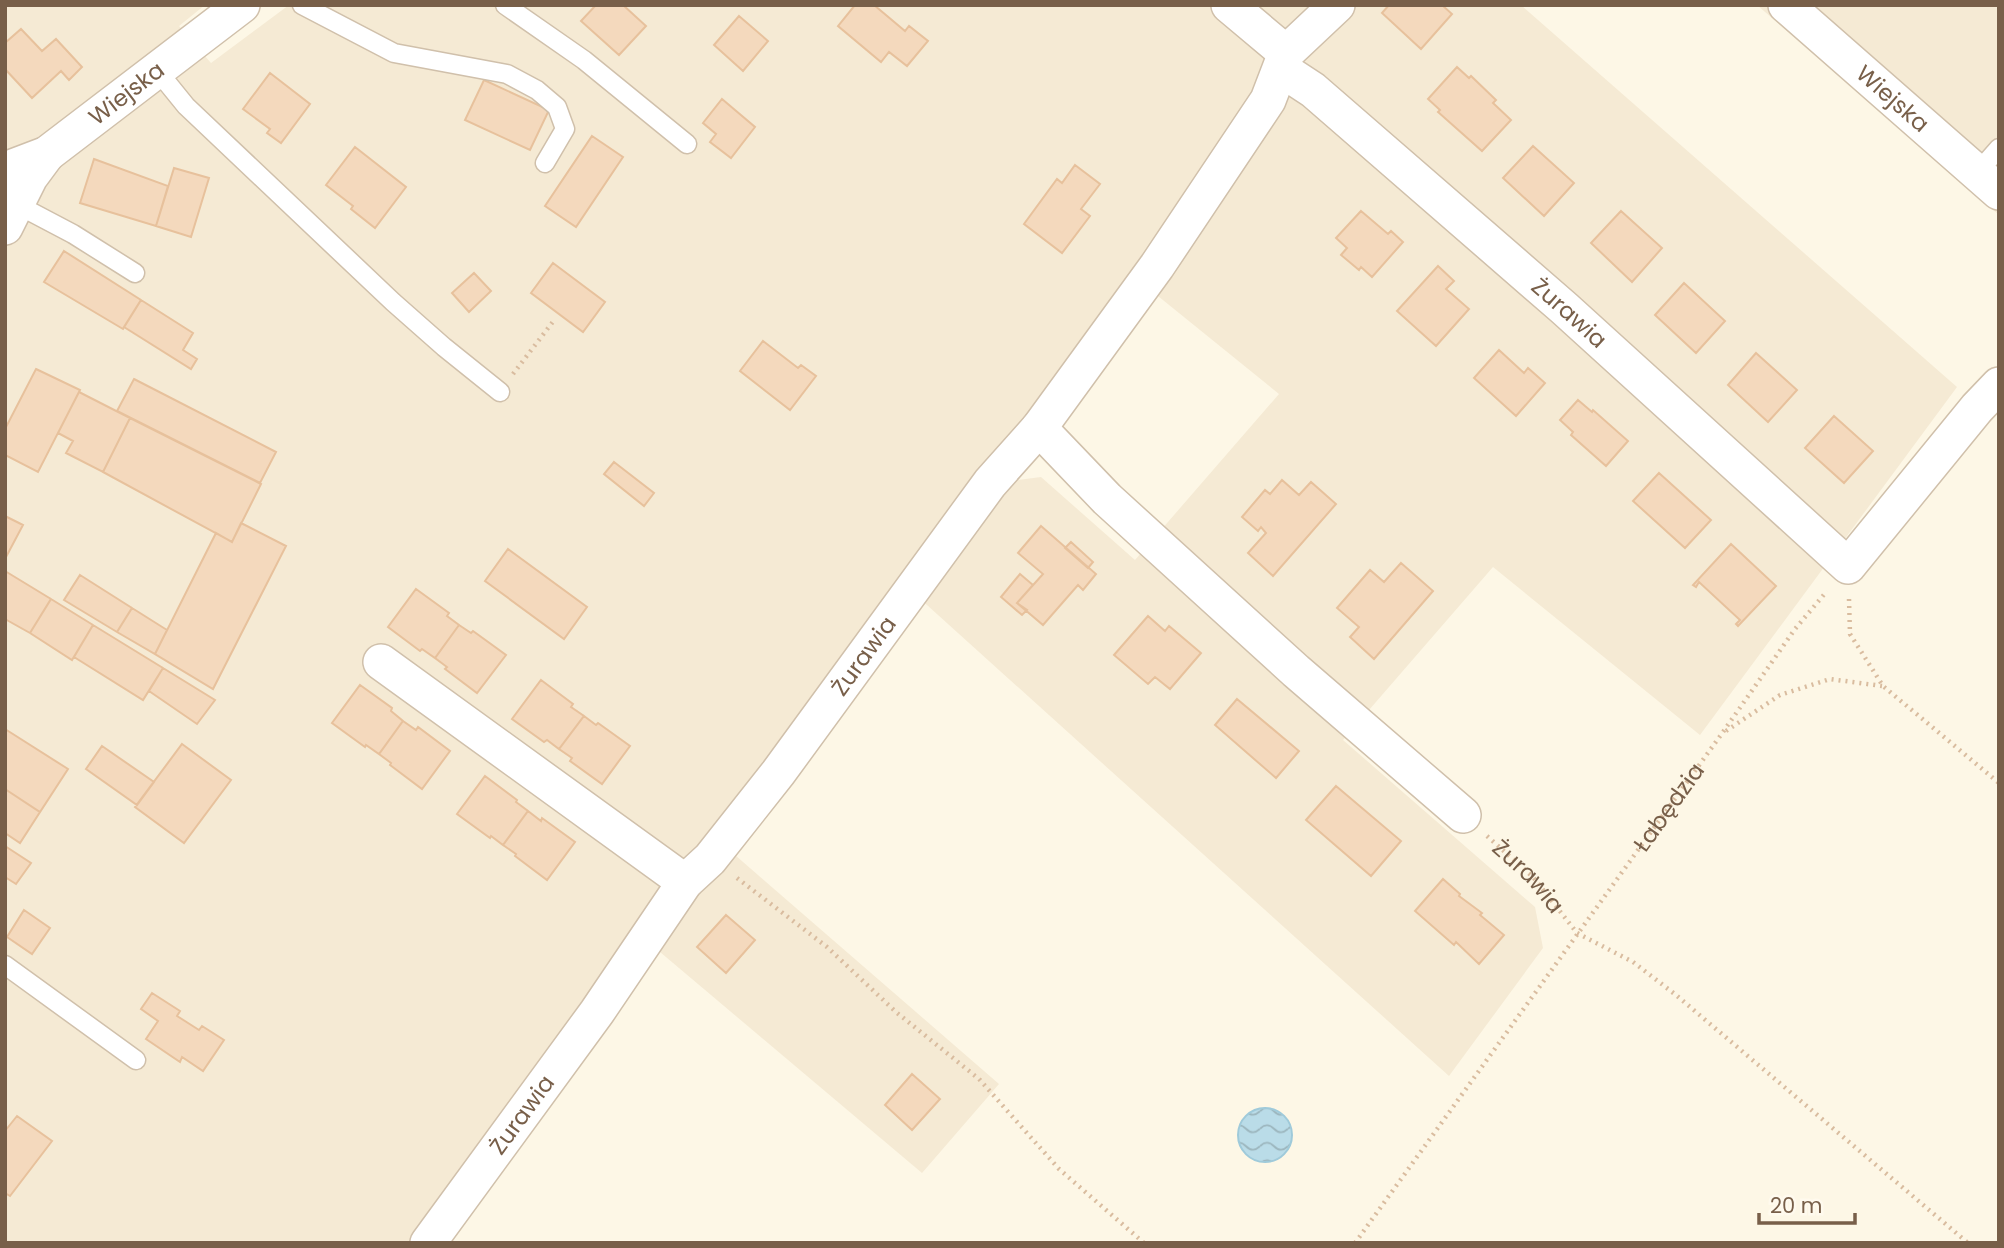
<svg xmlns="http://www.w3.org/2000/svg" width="2004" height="1248" viewBox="0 0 2004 1248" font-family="Poppins,sans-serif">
  <defs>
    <pattern id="water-waves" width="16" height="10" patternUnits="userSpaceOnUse" patternTransform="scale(1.75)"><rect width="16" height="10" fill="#badce8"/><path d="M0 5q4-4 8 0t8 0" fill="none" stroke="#9cb6be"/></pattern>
  </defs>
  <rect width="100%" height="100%" fill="#fdf7e6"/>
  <path fill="#f5ead4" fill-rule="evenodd" d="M5 5H205L179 26 211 63 289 5H1521L1957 387 1700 735 1493 567 1343 740 1535 907 1543 948 1449 1076 917 596 735 855 999 1084 922 1173 660 952 446 1243H5ZM1153 292 1279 394 1135 560 1041 477 1003 482Z
    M1757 5H1999V215Z"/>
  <path fill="url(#water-waves)" stroke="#9fcada" stroke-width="2" d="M1238 1135a27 27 0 1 1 54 0a27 27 0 1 1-54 0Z"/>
  <path fill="#f4d9bd" stroke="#e7c19c" stroke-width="2" d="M596 5H623L646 26 619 55 581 21Z
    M855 5H874L905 31 909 26 928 41 907 66 889 52 881 62 838 26Z
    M1389 5H1442L1452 14 1421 49 1382 13Z
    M739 16 768 41 743 71 714 45Z
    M21 29 42 51 56 39 82 67 69 80 61 71 32 98 5 69V43Z
    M1457 67 1469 78 1471 76 1496 100 1493 103 1511 120 1482 151 1438 112 1440 110 1428 99Z
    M270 73 310 104 281 143 267 133 270 129 243 109Z
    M484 80 549 110 530 150 465 120Z
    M722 99 755 127 731 158 710 142 716 134 703 123Z
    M592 136 623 157 576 227 545 206Z
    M1533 146 1574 183 1544 216 1503 178Z
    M355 147 406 187 375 228 351 209 353 206 326 185Z
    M94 159 168 186 156 226 80 203Z
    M1075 165 1100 184 1081 209 1090 216 1062 253 1024 224 1057 179 1062 183Z
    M174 168 209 178 191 237 156 226Z
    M1361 211 1388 234 1391 231 1403 242 1372 277 1361 267 1359 270 1341 255 1347 248 1336 238Z
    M1621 211 1662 248 1632 282 1591 243Z
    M64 251 141 300 123 329 44 282Z
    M553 263 605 302 583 332 531 293Z
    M1438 266 1454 281 1446 289 1469 309 1436 346 1397 311Z
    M474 273 491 291 469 312 452 293Z
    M1684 283 1725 321 1696 353 1655 315Z
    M141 300 193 333 183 350 197 359 191 369 124 327Z
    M763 341 798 368 801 365 816 376 790 410 740 371Z
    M1499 350 1524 373 1528 368 1545 383 1516 416 1474 378Z
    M1756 353 1797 390 1768 422 1728 385Z
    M36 369 80 390 38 472 5 455V429Z
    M134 379 276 452 260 483 117 411Z
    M79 392 130 418 103 472 66 453 73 441 58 433Z
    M1578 400 1592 412 1593 410 1628 441 1606 466 1571 435 1573 432 1560 420Z
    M1834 416 1873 451 1844 483 1805 448Z
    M130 418 261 484 232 542 103 472Z
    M614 462 654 493 644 506 604 474Z
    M1659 473 1711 520 1685 548 1633 501Z
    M1282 480 1299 495 1311 482 1336 504 1273 576 1248 553 1266 533 1261 527 1258 531 1242 517 1265 490 1270 494Z
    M5 516 23 525 6 557 5 556Z
    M241 523 286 546 213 689 155 654 216 533 232 542Z
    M1041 526 1096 574 1083 590 1078 585 1043 625 1017 603 1043 574 1018 553Z
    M1071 542 1093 562 1088 568 1065 548Z
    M1731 544 1776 586 1738 626 1736 624 1740 620 1699 582 1696 587 1693 585Z
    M508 549 587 607 564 639 485 581Z
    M1401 563 1433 591 1374 659 1350 637 1359 627 1337 608 1370 570 1384 582Z
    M5 571 51 599 30 633 5 619Z
    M1020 574 1033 585 1017 603 1027 610 1022 615 1001 597Z
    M80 575 132 608 117 632 64 600Z
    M416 589 449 613 447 616 459 625 435 658 422 649 420 651 388 627Z
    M51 599 93 625 72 660 30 633Z
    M132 608 167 630 155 654 117 632Z
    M1148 616 1165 631 1169 626 1201 653 1170 689 1155 677 1148 684 1114 655Z
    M93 625 163 668 143 700 74 657Z
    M459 625 471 633 473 631 506 655 477 693 445 669 447 667 435 658Z
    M163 668 215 700 197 724 149 691Z
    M541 680 573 704 571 707 584 716 559 749 547 740 544 742 512 719Z
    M360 685 392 708 391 711 403 721 379 754 366 745 365 747 332 723Z
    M1237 699 1299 751 1276 778 1215 725Z
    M584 716 596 725 598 723 630 746 602 784 570 761 572 758 559 749Z
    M403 721 416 730 418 727 450 751 422 789 390 765 391 763 379 754Z
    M5 729 68 769 40 812 5 789Z
    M182 744 231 780 184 843 135 807Z
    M102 746 154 782 137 805 86 769Z
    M485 776 517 800 516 802 528 811 503 845 491 836 490 838 457 814Z
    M1336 786 1401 841 1371 876 1306 820Z
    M5 789 40 812 20 843 5 833Z
    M528 811 541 821 542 818 575 842 547 880 515 856 516 854 503 845Z
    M5 846 31 863 16 884 5 877Z
    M1443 879 1460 894 1459 896 1482 913 1480 915 1504 935 1479 964 1456 942 1454 945 1415 911Z
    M24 910 50 928 32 954 7 937Z
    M726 915 755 940 726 973 697 947Z
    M152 993 180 1011 177 1016 199 1030 202 1026 224 1040 203 1071 182 1057 180 1062 146 1039 158 1021 141 1009Z
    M912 1074 940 1099 912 1130 885 1105Z
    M17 1116 52 1141 10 1196 5 1193V1131Z"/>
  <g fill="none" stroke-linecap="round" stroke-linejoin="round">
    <g stroke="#d0c0ab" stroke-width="21">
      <path id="service" d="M302 5 394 53 507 74 537 90 557 107 565 129 545 163
        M505 5 584 60 687 144
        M156 69 186 106 393 302 444 347 500 392
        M1977 173 1999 148
        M16 204 73 234 135 273
        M5 965 136 1060"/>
    </g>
    <g stroke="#d0c0ab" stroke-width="38">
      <g id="minor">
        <path d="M1229 5 1286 53"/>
        <path id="s3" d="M1786 5 1999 192"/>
        <path id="s4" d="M1281 69 1313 90 1564 308 1848 566 1977 408 1999 385"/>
        <path id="s5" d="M5 170 47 154 242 5"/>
        <path d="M5 227 30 177 47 154"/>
        <path d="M1039 428 1107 499 1296 671 1463 815"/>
        <path d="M381 662 685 882"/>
        <path id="s6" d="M428 1243 597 1012 685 882 710 859 778 773 990 483 1039 428 1157 266 1268 100 1286 53 1337 5"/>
      </g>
    </g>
    <g stroke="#d9bc9f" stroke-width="4.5" stroke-dasharray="2 5" stroke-linecap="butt">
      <path d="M513 374 555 319"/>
      <path d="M1849 599 1850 634 1883 686 1999 783"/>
      <path d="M1726 731 1780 695 1830 679 1882 686"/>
      <path id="s1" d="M1487 836 1533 877 1577 933 1633 962 1676 995 1968 1243"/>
      <path d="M737 878 827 947 896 1012 979 1079 1059 1169 1144 1243"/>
      <path id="s2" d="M1355 1243 1723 732 1795 629 1827 591"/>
    </g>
    <use href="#service" stroke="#fff" stroke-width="18"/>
    <use href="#minor" stroke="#fff" stroke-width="35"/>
  </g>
  <g text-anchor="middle" stroke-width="5" stroke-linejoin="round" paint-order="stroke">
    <g font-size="23" fill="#785f49" stroke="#fffaee">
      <text dy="8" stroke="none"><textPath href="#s5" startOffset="145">Wiejska</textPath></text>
      <text dy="8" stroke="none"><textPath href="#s3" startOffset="142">Wiejska</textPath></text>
      <text dy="8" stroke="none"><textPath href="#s4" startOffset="378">Żurawia</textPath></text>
      <text dy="8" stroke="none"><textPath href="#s6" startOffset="732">Żurawia</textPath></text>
      <text dy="8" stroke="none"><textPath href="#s2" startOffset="537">Łabędzia</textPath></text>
      <text dy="8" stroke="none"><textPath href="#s1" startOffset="58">Żurawia</textPath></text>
      <text dy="8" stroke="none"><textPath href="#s6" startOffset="159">Żurawia</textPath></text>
    </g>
  </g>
  <rect width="2004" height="1248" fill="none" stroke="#785f49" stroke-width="14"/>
  <path d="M1759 1213v10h96v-10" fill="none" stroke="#785f49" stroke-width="3.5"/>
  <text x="1770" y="1213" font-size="21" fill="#785f49" stroke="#fffaee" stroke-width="5" paint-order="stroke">20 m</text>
</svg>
